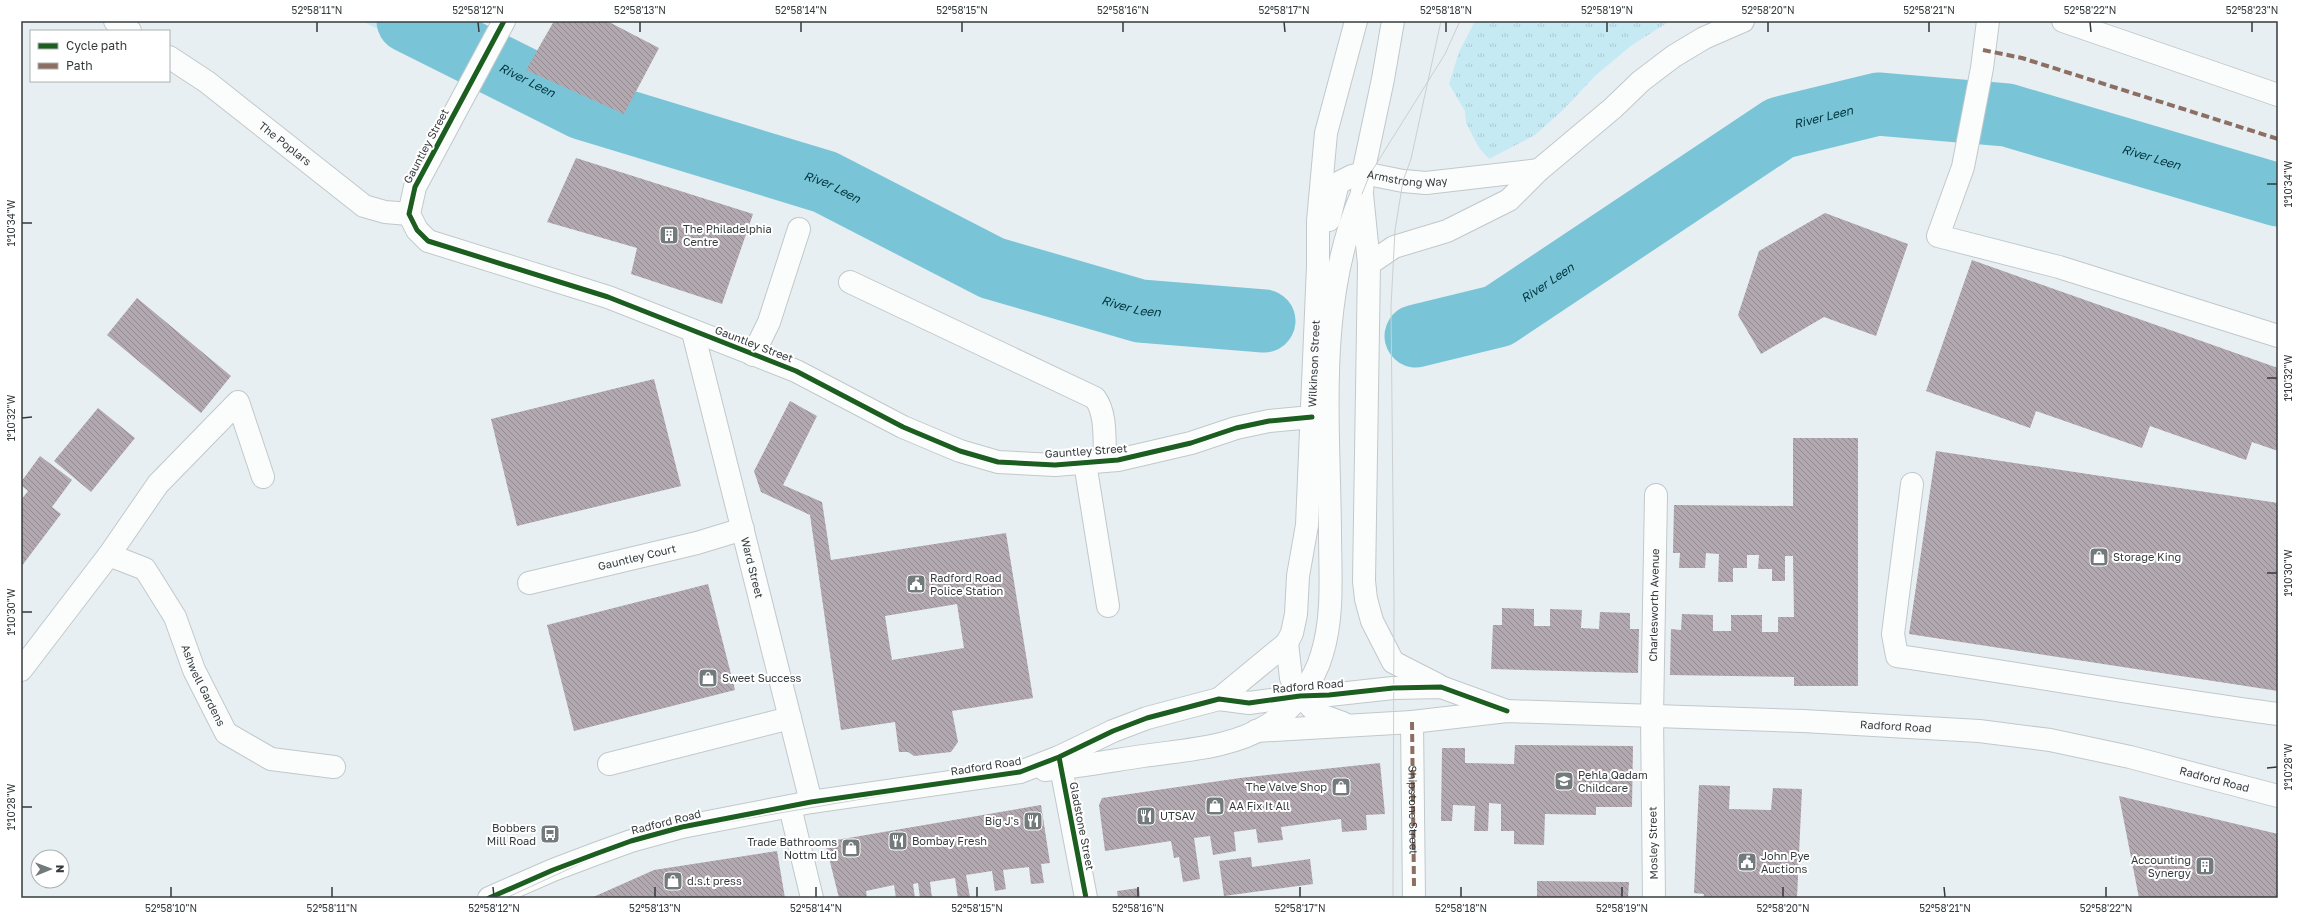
<svg xmlns="http://www.w3.org/2000/svg" width="2299" height="919" viewBox="0 0 2299 919" font-family="'Golos Text',sans-serif">
  <defs>
    <pattern id="grass-tufts" width="24" height="20" patternUnits="userSpaceOnUse"><rect width="24" height="20" fill="#c6eaf4"/><path d="M3 7l-1-3M5 7V3M7 7l1-3M15 17l-1-3M17 17v-4M19 17l1-3" fill="none" stroke="#abcad2"/></pattern>
    <pattern id="building-back-hatch" width="6" height="6" patternUnits="userSpaceOnUse"><rect width="6" height="6" fill="#b2a8af"/><path d="M-1 5l2 2M0 0l6 6M5-1l2 2" fill="none" stroke="#928a90"/></pattern>
  </defs>
  <rect width="100%" height="100%" fill="#e7eff2"/>
  <path fill="url(#grass-tufts)" d="M362 21H466L442 61Z
    M1475 21H1670L1632 45 1595 76 1562 111 1535 135 1489 159 1479 148 1466 123 1465 111 1449 84 1459 52Z"/>
  <g fill="none" stroke-linecap="round" stroke-linejoin="round">
    <g stroke="#79c5d7" stroke-width="63">
      <path id="s1" d="M408 21 582 108 825 182 992 268 1140 311 1264 321"/>
      <path id="s2" d="M1416 336 1498 316 1780 128 1878 104 2007 115 2278 195"/>
    </g>
  </g>
  <path fill="url(#building-back-hatch)" fill-rule="evenodd" d="M554 21H607L659 48 624 114 526 70Z
    M576 158 753 214 722 304 631 274 637 248 547 222Z
    M1825 213 1908 244 1876 336 1824 317 1761 354 1738 315 1759 251Z
    M1972 260 2278 368V451L2252 442 2246 460 2150 426 2142 448 2036 411 2030 428 1926 391Z
    M137 298 231 376 201 413 107 335Z
    M654 379 681 486 517 526 491 419Z
    M790 401 817 416 783 485 822 502 831 560 1006 533 1033 698 952 711 958 742 951 752 914 756 908 752H899L895 722 841 730 810 515 761 492 754 471ZM957 604 964 648 892 660 885 616Z
    M98 408 135 438 91 492 54 461Z
    M1793 438H1858V686H1794V677L1670 675 1671 629 1681 630 1682 614 1713 615V631H1731V615H1762V632H1778V617H1794L1793 556H1785V581H1772V569H1758L1759 555H1747V568H1733V582H1718L1719 554 1706 553 1705 568H1679L1680 553H1673L1674 505 1793 506Z
    M1936 451 2278 503V691L1909 634Z
    M40 456 72 480 52 507 61 514 21 567V500L28 491 21 485V482Z
    M708 584 735 690 574 731 547 625Z
    M1502 608 1534 609V626H1550V609L1582 610 1581 628 1599 629 1600 612 1630 613V629H1639L1638 673 1491 669 1493 625H1502Z
    M1515 745 1633 746 1632 807H1596V815L1545 814 1544 845 1514 844V831H1501V804L1489 803 1488 831H1474L1475 806 1453 805 1452 821H1441L1442 748H1465V763L1514 764Z
    M1380 763 1385 814 1366 815 1367 830 1342 832 1341 819 1281 827 1283 840 1258 843 1256 829 1234 832 1236 851 1213 855 1210 836 1194 838 1200 879 1183 882 1179 857 1174 858 1171 841 1105 851 1099 805 1102 798 1240 778Z
    M1699 785 1730 786 1729 809 1771 810 1773 788 1802 789 1797 898H1703L1704 894 1694 893Z
    M2119 796 2278 834V898H2139Z
    M1041 805 1050 863 1041 864 1044 883 1031 884 1029 867 1003 870 1006 889 995 891 992 871 966 875 970 897 958 898 955 878 930 882 932 898H920L918 883 913 884 915 898H896L894 885 866 891 867 898H839L825 842Z
    M777 851 785 898H591L654 870Z
    M1251 857 1252 867 1310 859 1313 884 1224 896 1219 861Z
    M1537 881 1629 882 1628 898H1537Z
    M1139 888 1140 898H1118L1117 891Z"/>
  <g fill="none" stroke-linecap="round" stroke-linejoin="round">
    <g stroke="#c2c8ca" stroke-width="24">
      <g id="minor">
        <path d="M115 21 130 31"/>
        <path d="M504 21 415 187 409 214 417 230 428 241 608 297 796 371 903 427 960 451 998 462 1055 465 1118 460 1191 443 1236 428 1269 421 1312 417"/>
        <path d="M1393 21 1383 79 1363 173 1362 194 1369 264 1364 581 1366 599 1372 621 1393 662 1438 685"/>
        <path d="M1988 21 1982 68 1963 167 1938 236 2059 267 2278 336"/>
        <path d="M2063 21 2278 95"/>
        <path id="s3" d="M169 57 207 82 364 206 385 212 409 214"/>
        <path id="s4" d="M1329 220 1338 183 1352 176 1363 173 1403 181 1426 183 1539 170"/>
        <path d="M1369 264 1394 247 1447 231 1509 200 1539 170 1613 108 1641 81 1674 56 1704 38 1743 21"/>
        <path d="M850 282 1095 398C1107 414 1104 441 1105 461"/>
        <path id="s5" d="M693 332 811 802"/>
        <path d="M753 355 769 322 799 229"/>
        <path d="M1085 463 1108 606"/>
        <path d="M1912 484 1893 634 1897 656C2024 674 2150 697 2278 714"/>
        <path d="M109 555 158 484 238 402 263 477"/>
        <path id="s6" d="M529 583 697 543 743 529"/>
        <path d="M1287 643 1291 678 1300 696 1318 714 1343 723"/>
        <path id="s7" d="M21 670 109 555 145 569 175 617 194 670 226 733 271 759 334 767"/>
        <path id="s8" d="M1219 699 1287 643 1292 633 1296 614 1298 576 1307 525 1318 266V221L1326 133 1356 21"/>
        <path d="M1412 722 1414 898"/>
        <path id="s9" d="M1256 731 1412 722 1507 711 1803 721 1979 731 2050 740 2130 757 2278 796"/>
        <path d="M1059 757 1086 898"/>
        <path d="M609 764 790 718"/>
        <path d="M1045 770C1078 767 1110 761 1143 756 1184 750 1232 748 1268 725 1293 709 1314 682 1322 654 1334 615 1330 572 1330 532 1329 420 1316 299 1362 194"/>
        <path d="M790 807 812 898"/>
        <path d="M489 898 553 870 598 853 631 841 682 827 811 802 1020 772 1059 757 1113 731 1147 718 1219 699 1249 703 1300 696 1329 695 1393 688 1441 687 1507 711"/>
        <path id="s10" d="M1654 898 1652 716 1656 495"/>
      </g>
    </g>
    <use href="#minor" stroke="#fbfdfd" stroke-width="22"/>
    <path stroke="#cdcfcf" stroke-width="1" d="M1362 194 1370 174 1445 54 1460 21
      M506 898 599 855 635 843 692 828 1020 772
      M1393 898 1394 603 1391 307 1395 230 1403 181 1411 159 1441 21"/>
    <g stroke="#8d6e63" stroke-width="4" stroke-dasharray="8 4" stroke-linecap="butt">
      <path d="M1983 50 2022 58 2278 139"/>
      <path id="s11" d="M1412 722 1414 886"/>
    </g>
    <g stroke="#fff" stroke-width="8">
      <path id="cycleway" d="M504 21 415 187 409 214 417 230 428 241 608 297 796 371 903 427 960 451 998 462 1055 465 1118 460 1191 443 1236 428 1269 421 1312 417
        M1059 757 1086 898
        M489 898 553 870 598 853 631 841 682 827 811 802 1020 772 1059 757 1113 731 1147 718 1219 699 1249 703 1300 696 1329 695 1393 688 1441 687 1507 711"/>
    </g>
    <use href="#cycleway" stroke="#1b5e20" stroke-width="5"/>
  </g>
  <path fill="none" stroke="#353b3d" stroke-width="1.5" d="M317 22V32M478 22 479 32M640 22V32M801 22V32M962 22V32M1123 22V32M1284 22 1285 32M1446 22V32M1607 22V32M1768 22V32M1929 22V32M2090 22 2091 32M2252 22V32M2267 184H2277M22 223H32M2267 378H2277M22 418 32 417M2267 573H2277M22 612H32M2267 768 2277 767M22 807H32M171 887V897M332 887V897M493 887 494 897M655 887V897M816 887V897M977 887V897M1138 887V897M1300 887V897M1461 887V897M1622 887V897M1783 887V897M1944 887 1945 897M2106 887V897"/>
  <defs>
    <g id="building-square" transform="scale(1)"><rect x="-9" y="-9" width="18" height="18" rx="4" fill="#737a7c" stroke="#fff"/><path d="M-4-6H4V6H1V3H-1V6H-4ZM-2.5-4.3h1.7v1.8h-1.7ZM.8-4.3h1.7v1.8H.8ZM-2.5-1h1.7V.8h-1.7ZM.8-1h1.7V.8H.8Z" fill="#fff"/></g>
    <g id="shop-square" transform="scale(1)"><rect x="-9" y="-9" width="18" height="18" rx="4" fill="#737a7c" stroke="#fff"/><path d="M-5-2.5h2.3a2.7 3.5 0 0 1 5.4 0H5L5.5 6h-11ZM-1.5-2.5h3a1.5 2.3 0 0 0-3 0Z" fill="#fff"/></g>
    <g id="civic-square" transform="scale(1)"><rect x="-9" y="-9" width="18" height="18" rx="4" fill="#737a7c" stroke="#fff"/><path d="M-.6-6.5H3V-4.5H.6V-3L4-1V1h2V6H-6V1h2V-1L-.6-3ZM-1.2 2.5V6h2.4V2.5Z" fill="#fff"/></g>
    <g id="school-square" transform="scale(1)"><rect x="-9" y="-9" width="18" height="18" rx="4" fill="#737a7c" stroke="#fff"/><path d="M0-5L7-2L0 1L-7-2ZM-4 1L0 2.5L4 1V4Q0 6-4 4Z" fill="#fff"/></g>
    <g id="restaurant-square" transform="scale(1)"><rect x="-9" y="-9" width="18" height="18" rx="4" fill="#737a7c" stroke="#fff"/><path d="M-5-6h1v4h1v-4h1v4h1v-4h1v5L-1.5 .5V6h-2V.5L-5-1ZM5-6V6H3V1.5H1.5Q1.5-4 5-6Z" fill="#fff"/></g>
    <g id="bus-square" transform="scale(1)"><rect x="-9" y="-9" width="18" height="18" rx="4" fill="#737a7c" stroke="#fff"/><path d="M-5-6H5V4H4V6H2V4H-2V6H-4V4H-5ZM-3.5-4V0h7V-4ZM-3.5 1.2v1.5H-2V1.2ZM2 1.2v1.5H3.5V1.2Z" fill="#fff"/></g>
  </defs>
  <g fill-rule="evenodd">
    <use href="#building-square" x="669" y="235"/>
    <use href="#shop-square" x="2099" y="557"/>
    <use href="#civic-square" x="916" y="584"/>
    <use href="#shop-square" x="708" y="678"/>
    <use href="#school-square" x="1564" y="781"/>
    <use href="#shop-square" x="1341" y="787"/>
    <use href="#shop-square" x="1215" y="806"/>
    <use href="#restaurant-square" x="1146" y="816"/>
    <use href="#restaurant-square" x="1033" y="821"/>
    <use href="#bus-square" x="550" y="834"/>
    <use href="#restaurant-square" x="898" y="841"/>
    <use href="#shop-square" x="851" y="848"/>
    <use href="#civic-square" x="1747" y="862"/>
    <use href="#building-square" x="2205" y="866"/>
    <use href="#shop-square" x="673" y="881"/>
  </g>
  <g text-anchor="middle" stroke-width="4" stroke-linejoin="round" paint-order="stroke">
    <g font-size="11" fill="#353b3d" stroke="#fff">
      <text dy="4" stroke="none"><textPath href="#s3" startOffset="145">The Poplars</textPath></text>
      <text transform="translate(426 146) rotate(-62)" y="4">Gauntley Street</text>
      <text dy="4" stroke="none"><textPath href="#s4" startOffset="110">Armstrong Way</textPath></text>
      <text transform="translate(754 344) rotate(21)" y="4">Gauntley Street</text>
      <text dy="4" stroke="none"><textPath href="#s8" startOffset="370">Wilkinson Street</textPath></text>
      <text transform="translate(1086 451) rotate(-4)" y="4">Gauntley Street</text>
      <text dy="4" stroke="none"><textPath href="#s6" startOffset="111">Gauntley Court</textPath></text>
      <text dy="4" stroke="none"><textPath href="#s5" startOffset="243">Ward Street</textPath></text>
      <text dy="4" stroke="none"><textPath href="#s10" startOffset="293">Charlesworth Avenue</textPath></text>
      <text dy="4" stroke="none"><textPath href="#s7" startOffset="314">Ashwell Gardens</textPath></text>
      <text transform="translate(1308 686) rotate(-5)" y="4">Radford Road</text>
      <text dy="4" stroke="none"><textPath href="#s9" startOffset="641">Radford Road</textPath></text>
      <text transform="translate(986 766) rotate(-9)" y="4">Radford Road</text>
      <text dy="4" stroke="none"><textPath href="#s9" startOffset="965">Radford Road</textPath></text>
      <text dy="4" stroke="none"><textPath href="#s11" startOffset="88">Shipstone Street</textPath></text>
      <text transform="translate(666 822) rotate(-14)" y="4">Radford Road</text>
      <text transform="translate(1082 826) rotate(79)" y="4">Gladstone Street</text>
      <text transform="translate(1653 843) rotate(-91)" y="4">Mosley Street</text>
    </g>
    <g font-size="11" fill="#353b3d" stroke="#fff" text-anchor="start">
      <text x="683" y="233">The Philadelphia<tspan x="683" dy="13">Centre</tspan></text>
      <text x="2113" y="561">Storage King</text>
      <text x="930" y="582">Radford Road<tspan x="930" dy="13">Police Station</tspan></text>
      <text x="722" y="682">Sweet Success</text>
      <text x="1578" y="779">Pehla Qadam<tspan x="1578" dy="13">Childcare</tspan></text>
      <text x="1327" y="791" text-anchor="end">The Valve Shop</text>
      <text x="1229" y="810">AA Fix It All</text>
      <text x="1160" y="820">UTSAV</text>
      <text x="1019" y="825" text-anchor="end">Big J's</text>
      <text x="536" y="832" text-anchor="end">Bobbers<tspan x="536" dy="13">Mill Road</tspan></text>
      <text x="912" y="845">Bombay Fresh</text>
      <text x="837" y="846" text-anchor="end">Trade Bathrooms<tspan x="837" dy="13">Nottm Ltd</tspan></text>
      <text x="1761" y="860">John Pye<tspan x="1761" dy="13">Auctions</tspan></text>
      <text x="2191" y="864" text-anchor="end">Accounting<tspan x="2191" dy="13">Synergy</tspan></text>
      <text x="687" y="885">d.s.t press</text>
    </g>
    <g font-size="12" font-style="italic" fill="#01343e" stroke="#fff">
      <text dy="4" stroke="none"><textPath href="#s1" startOffset="133">River Leen</textPath></text>
      <text dy="4" stroke="none"><textPath href="#s2" startOffset="468">River Leen</textPath></text>
      <text dy="4" stroke="none"><textPath href="#s2" startOffset="804">River Leen</textPath></text>
      <text dy="4" stroke="none"><textPath href="#s1" startOffset="457">River Leen</textPath></text>
      <text dy="4" stroke="none"><textPath href="#s2" startOffset="144">River Leen</textPath></text>
      <text dy="4" stroke="none"><textPath href="#s1" startOffset="781">River Leen</textPath></text>
    </g>
  </g>
  <rect width="2299" height="919" fill="none" stroke="#ffffff" stroke-width="44"/>
  <rect x="30" y="30" width="140" height="52" fill="#ffffff" stroke="#aeb1b1"/>
  <rect x="38" y="43" width="20" height="6" fill="#1b5e20" stroke="#aeb1b1"/>
  <text x="66" y="50" font-size="12" fill="#353b3d">Cycle path</text>
  <rect x="38" y="63" width="20" height="6" fill="#8d6e63" stroke="#aeb1b1"/>
  <text x="66" y="70" font-size="12" fill="#353b3d">Path</text>
  <g transform="translate(50 869) rotate(89)"><circle r="19" fill="#ffffff" stroke="#aeb1b1"/>
  <path d="M0-3L7 15L0 10L-7 15Z" fill="#737a7c"/>
  <text y="-6" font-size="11" font-weight="bold" text-anchor="middle" fill="#353b3d">N</text>
  </g>
  <rect x="22" y="22" width="2255" height="875" fill="none" stroke="#353b3d" stroke-width="1.5"/>
  <g font-size="10" text-anchor="middle" fill="#353b3d">
    <text x="317" y="14">52°58'11"N</text>
    <text x="478" y="14">52°58'12"N</text>
    <text x="640" y="14">52°58'13"N</text>
    <text x="801" y="14">52°58'14"N</text>
    <text x="962" y="14">52°58'15"N</text>
    <text x="1123" y="14">52°58'16"N</text>
    <text x="1284" y="14">52°58'17"N</text>
    <text x="1446" y="14">52°58'18"N</text>
    <text x="1607" y="14">52°58'19"N</text>
    <text x="1768" y="14">52°58'20"N</text>
    <text x="1929" y="14">52°58'21"N</text>
    <text x="2090" y="14">52°58'22"N</text>
    <text x="2252" y="14">52°58'23"N</text>
    <text transform="translate(2288 184) rotate(-90)" y="4">1°10'34"W</text>
    <text transform="translate(11 223) rotate(-90)" y="4">1°10'34"W</text>
    <text transform="translate(2288 378) rotate(-90)" y="4">1°10'32"W</text>
    <text transform="translate(11 418) rotate(-90)" y="4">1°10'32"W</text>
    <text transform="translate(2288 573) rotate(-90)" y="4">1°10'30"W</text>
    <text transform="translate(11 612) rotate(-90)" y="4">1°10'30"W</text>
    <text transform="translate(2288 767) rotate(-90)" y="4">1°10'28"W</text>
    <text transform="translate(11 807) rotate(-90)" y="4">1°10'28"W</text>
    <text x="171" y="912">52°58'10"N</text>
    <text x="332" y="912">52°58'11"N</text>
    <text x="494" y="912">52°58'12"N</text>
    <text x="655" y="912">52°58'13"N</text>
    <text x="816" y="912">52°58'14"N</text>
    <text x="977" y="912">52°58'15"N</text>
    <text x="1138" y="912">52°58'16"N</text>
    <text x="1300" y="912">52°58'17"N</text>
    <text x="1461" y="912">52°58'18"N</text>
    <text x="1622" y="912">52°58'19"N</text>
    <text x="1783" y="912">52°58'20"N</text>
    <text x="1945" y="912">52°58'21"N</text>
    <text x="2106" y="912">52°58'22"N</text>
  </g>
</svg>
